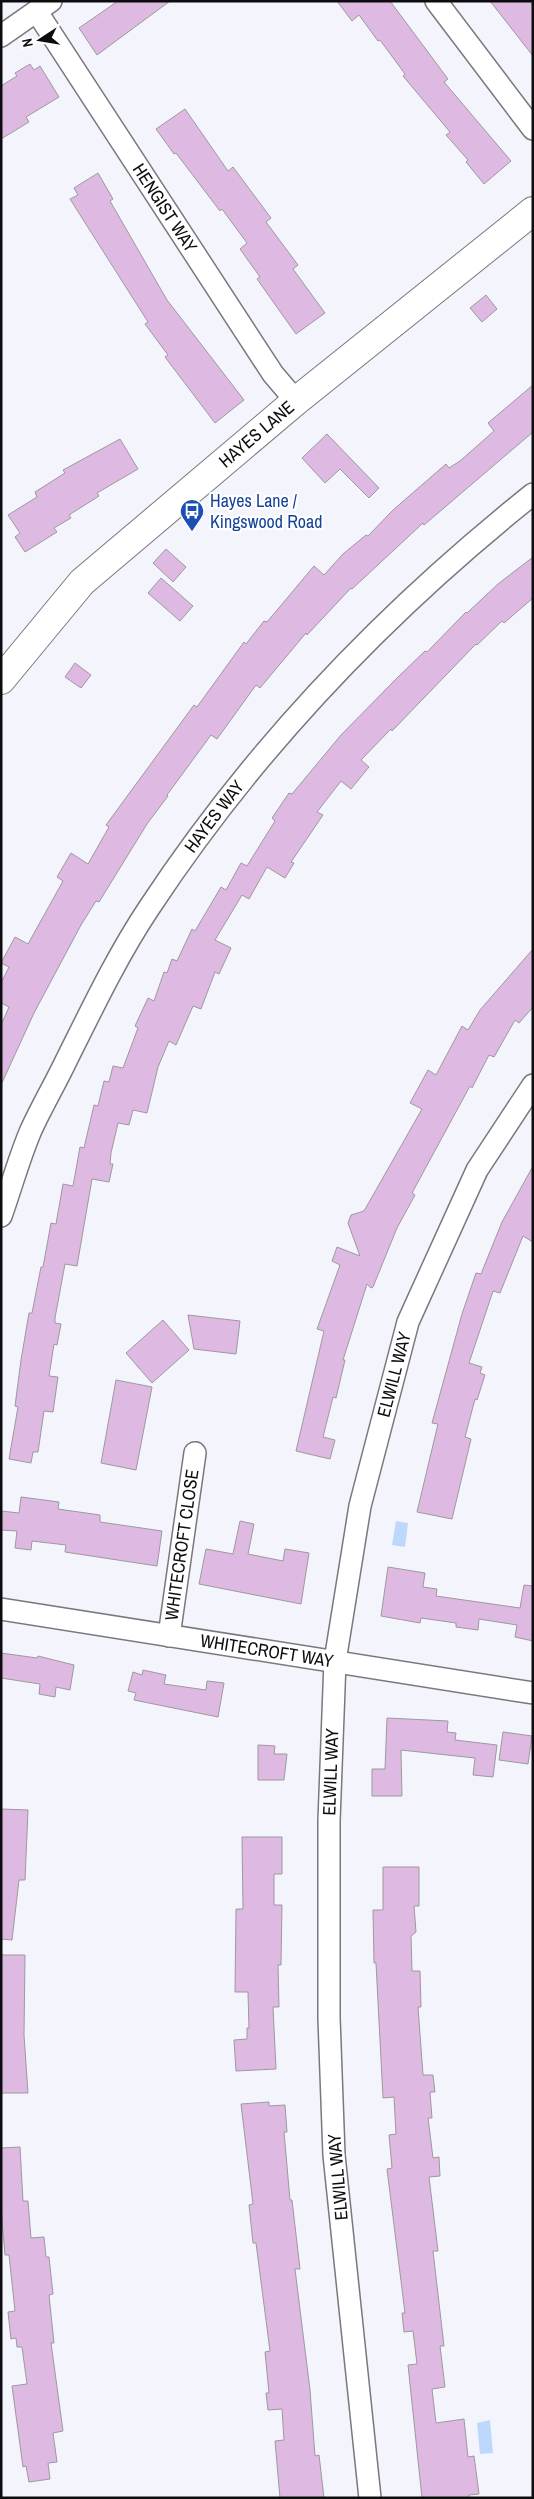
<svg xmlns="http://www.w3.org/2000/svg" width="534" height="2499" viewBox="0 0 534 2499" font-family="'Archivo Narrow',sans-serif">
  <rect width="100%" height="100%" fill="#f3f4fc"/>
  <path fill="#bed8fb" d="M396 1521 408 1523 405 1547 392 1545Z
    M490 2420 493 2453 480 2454 477 2423Z"/>
  <path fill="#deb9e2" stroke="#9e999e" d="M118 1H170L97 55 79 28Z
    M337 1H390L448 79 444 82 511 161 484 184 466 162 468 160 446 135 450 132 403 76 405 74 380 40 378 41 359 15 352 21Z
    M490 1H529L533 6V56Z
    M30 64 34 70 40 66 59 97 26 117 29 122 1 139V86L17 76 15 73Z
    M185 109 228 171 233 167 271 218 266 222 298 265 293 269 325 313 296 334 257 279 260 277 240 249 247 243 222 209 220 211 176 153 174 154 156 129Z
    M98 173 113 199 110 201 167 300 244 400 215 423 165 357 168 355 145 324 148 322 70 199 78 195 74 188Z
    M486 295 497 309 482 322 470 308Z
    M533 385V432L424 525 423 523 352 589 351 588 307 635 306 633 260 688 256 685 217 739 211 735 167 795 168 796 147 824 99 902 96 901 81 925 34 1013 1 1085V1025L9 1007 1 1003V983L9 967 1 963 15 937 28 944 63 881 57 877 71 853 88 864 109 827 106 825 194 705 197 707 244 642 246 644 264 621 267 622 314 566 324 575 343 554 366 535 368 536 393 510 446 464 449 468 460 461 494 431 488 423Z
    M327 434 379 488 369 498 340 469 325 483 302 458Z
    M120 439 138 469 97 493 99 496 69 515 71 518 54 528 57 532 25 552 15 537 20 533 8 515 37 497 35 492 65 473 63 470Z
    M166 549 186 567 173 582 153 563Z
    M533 557V598L504 623 502 621 477 645 476 644 392 731 391 729 361 760 369 767 351 789 341 781 317 812 323 815 291 862 294 863 285 878 267 867 249 899 242 895 215 940 231 948 219 974 215 972 201 1009 193 1006 176 1045 169 1041 158 1067 147 1113 133 1110 129 1125 118 1123 111 1153 110 1164H113L109 1182 92 1179 77 1266 65 1264 55 1318V1323L61 1324 57 1345 54 1344 49 1376 58 1377 53 1412 44 1411 38 1452H33L31 1463 9 1459 18 1407 15 1406 21 1360 29 1313H32L41 1267H43L51 1223 56 1224 63 1184 73 1186 80 1147 84 1148 94 1105 98 1106 104 1081 109 1082 113 1066 123 1068 138 1028 135 1026 148 998 154 1001 164 972 167 973 172 959 177 961 192 929 195 931 221 887 226 890 241 863 247 866 275 821 272 818 289 793 292 794 341 735 396 679 425 651 427 652 466 612 467 613 498 584Z
    M161 578 193 606 180 621 148 593Z
    M75 663 91 675 81 688 65 677Z
    M533 949V1007L519 1023 515 1020 494 1057 489 1055 472 1088 470 1086 412 1193 415 1195 397 1228 373 1287 371 1288 367 1284 343 1360H345L336 1398 333 1397 323 1437 335 1440 330 1459 296 1451 324 1331 317 1329 340 1265 332 1261 337 1247 360 1256 348 1223 351 1215 364 1211 422 1109 410 1103 428 1070 436 1075 462 1026 468 1030 480 1010Z
    M533 1166V1242L523 1236 500 1293 493 1291 469 1363 482 1367 480 1373 485 1375 477 1400 475 1399 465 1437 471 1439 452 1519 417 1512 438 1424 432 1423 462 1314 476 1273 481 1274 502 1222Z
    M188 1315 240 1321 236 1354 194 1349Z
    M163 1320 189 1350 152 1383 126 1353Z
    M116 1380 152 1387 136 1470 101 1463Z
    M21 1497 59 1502 58 1509 100 1515V1522L162 1531 157 1566 65 1552 66 1545 32 1541 31 1550 15 1548 17 1531 1 1530V1511L19 1513Z
    M240 1521 254 1524 248 1554 283 1561 285 1549 309 1553 301 1604 199 1584 206 1549 233 1554Z
    M388 1567 425 1573 423 1587 437 1589 436 1596 520 1608 524 1585 533 1586V1641L515 1637 517 1625 479 1619 478 1630 456 1627V1623L421 1618 420 1623 381 1616Z
    M1 1653 37 1658 38 1656 74 1665 70 1690 56 1687 55 1697 39 1694 40 1684 1 1678Z
    M143 1670 166 1675 164 1684 206 1690 207 1681 224 1683 218 1717 134 1700 136 1693 128 1691 133 1672 142 1675Z
    M387 1718 448 1721 447 1732 456 1733 455 1740 497 1745 493 1777 473 1775 475 1758 401 1750 402 1796H372V1769H385Z
    M503 1732 532 1736 528 1764 499 1760Z
    M258 1745 275 1746 274 1754H287L284 1780H258Z
    M1 1809 28 1810 25 1880H19L12 1940 1 1939Z
    M242 1837H282V1874H274V1905H282L281 1965H278L279 2007H273L276 2069 236 2071 234 2040 247 2039V2028H249L248 1992H235L236 1909H243Z
    M383 1867H419V1906H414L416 1932 411 1936 412 1971H420L421 2007H418L423 2075H433L435 2092H430L432 2118H428L433 2158 439 2157 440 2176 429 2177 438 2251H433L444 2346H440L445 2387 432 2389 436 2423 464 2419 468 2457 474 2456 479 2494 469 2495V2498H422L408 2365 417 2364 413 2331 404 2332 402 2313H405L387 2169 392 2168 389 2135 396 2134 394 2097 383 2098 376 1963H374L373 1910H383Z
    M1 1955H25L24 2035 28 2093H1Z
    M269 2102V2106L285 2105 287 2132H284L290 2200H292L300 2269H295L310 2390 315 2456 319 2455 324 2498H280L275 2441 284 2440 282 2409 268 2410 266 2393H269L265 2352 270 2351 256 2243H253L249 2205 253 2204 241 2104Z
    M20 2147 23 2201H28L31 2238 44 2237 46 2257H49L53 2294 49 2295 54 2343H51L63 2431 53 2433 57 2462 48 2463 50 2479 29 2482 26 2466 23 2467 12 2386 27 2384 22 2347H17L16 2338 11 2339 8 2312 15 2311 9 2255H5L1 2209V2148Z"/>
  <g fill="none" stroke-linecap="round" stroke-linejoin="round">
    <g stroke="#78787f" stroke-width="24">
      <g id="street">
        <path d="M436 1 533 129"/>
        <path id="s1" d="M37 12 273 374 296 401"/>
        <path d="M1 36 51 1"/>
        <path id="s2" d="M1 1216C11 1188 19 1158 31 1130 42 1106 55 1084 66 1061 92 1009 117 956 149 908 253 750 385 612 533 494"/>
        <path id="s3" d="M1 1609 533 1693"/>
        <path id="s4" d="M169 1636 195 1453"/>
        <path id="s5" d="M370 2498 334 2155 329 2018V1821L335 1661 360 1506 408 1322 477 1170 533 1085"/>
      </g>
    </g>
    <g stroke="#78787f" stroke-width="30">
      <g id="secondary">
        <path id="s6" d="M1 680 82 582 296 401 533 211"/>
      </g>
    </g>
    <use href="#street" stroke="#fff" stroke-width="21"/>
    <use href="#secondary" stroke="#fff" stroke-width="28"/>
  </g>
  <defs>
    <g id="bus-pin" transform="scale(1.25)"><path d="M0 17L-7.5 6A9.5 9.5 0 1 1 7.5 6Z" fill="#1a4fb4" stroke="#fff"/><path d="M-5-6H5V4H4V6H2V4H-2V6H-4V4H-5ZM-3.5-4V0h7V-4ZM-3.5 1.2v1.5H-2V1.2ZM2 1.2v1.5H3.5V1.2Z" fill="#fff"/></g>
  </defs>
  <g fill-rule="evenodd">
    <use href="#bus-pin" x="192" y="511"/>
  </g>
  <g text-anchor="middle" stroke-width="4.5" stroke-linejoin="round" paint-order="stroke">
    <g font-size="18" fill="#0d0d0f" stroke="#fff">
      <text dy="6" stroke="none"><textPath href="#s1" startOffset="234">HENGIST WAY</textPath></text>
      <text dy="6" stroke="none"><textPath href="#s6" startOffset="356">HAYES LANE</textPath></text>
      <text dy="6" stroke="none"><textPath href="#s2" startOffset="455">HAYES WAY</textPath></text>
      <text dy="6" stroke="none"><textPath href="#s5" startOffset="1132">ELWILL WAY</textPath></text>
      <text dy="6" stroke="none"><textPath href="#s4" startOffset="92">WHITECROFT CLOSE</textPath></text>
      <text dy="6" stroke="none"><textPath href="#s3" startOffset="269">WHITECROFT WAY</textPath></text>
      <text dy="6" stroke="none"><textPath href="#s5" startOffset="728">ELWILL WAY</textPath></text>
      <text transform="translate(338 2177) rotate(-95)" y="6">ELWILL WAY</text>
    </g>
    <g font-size="18" fill="#164399" stroke="#fff" text-anchor="start">
      <text x="210" y="507">Hayes Lane /<tspan x="210" dy="21">Kingswood Road</tspan></text>
    </g>
  </g>
  <rect width="534" height="2499" fill="none" stroke="#0d0d0f" stroke-width="5"/>
  <g transform="translate(40 40) rotate(258)" stroke="#ffffff" stroke-width="4" paint-order="stroke">
  <path d="M0-4L9 19L0 12L-9 19Z" fill="#0d0d0f"/>
  <text y="-8" font-size="14" font-weight="bold" text-anchor="middle" fill="#0d0d0f">N</text>
  </g>
</svg>
